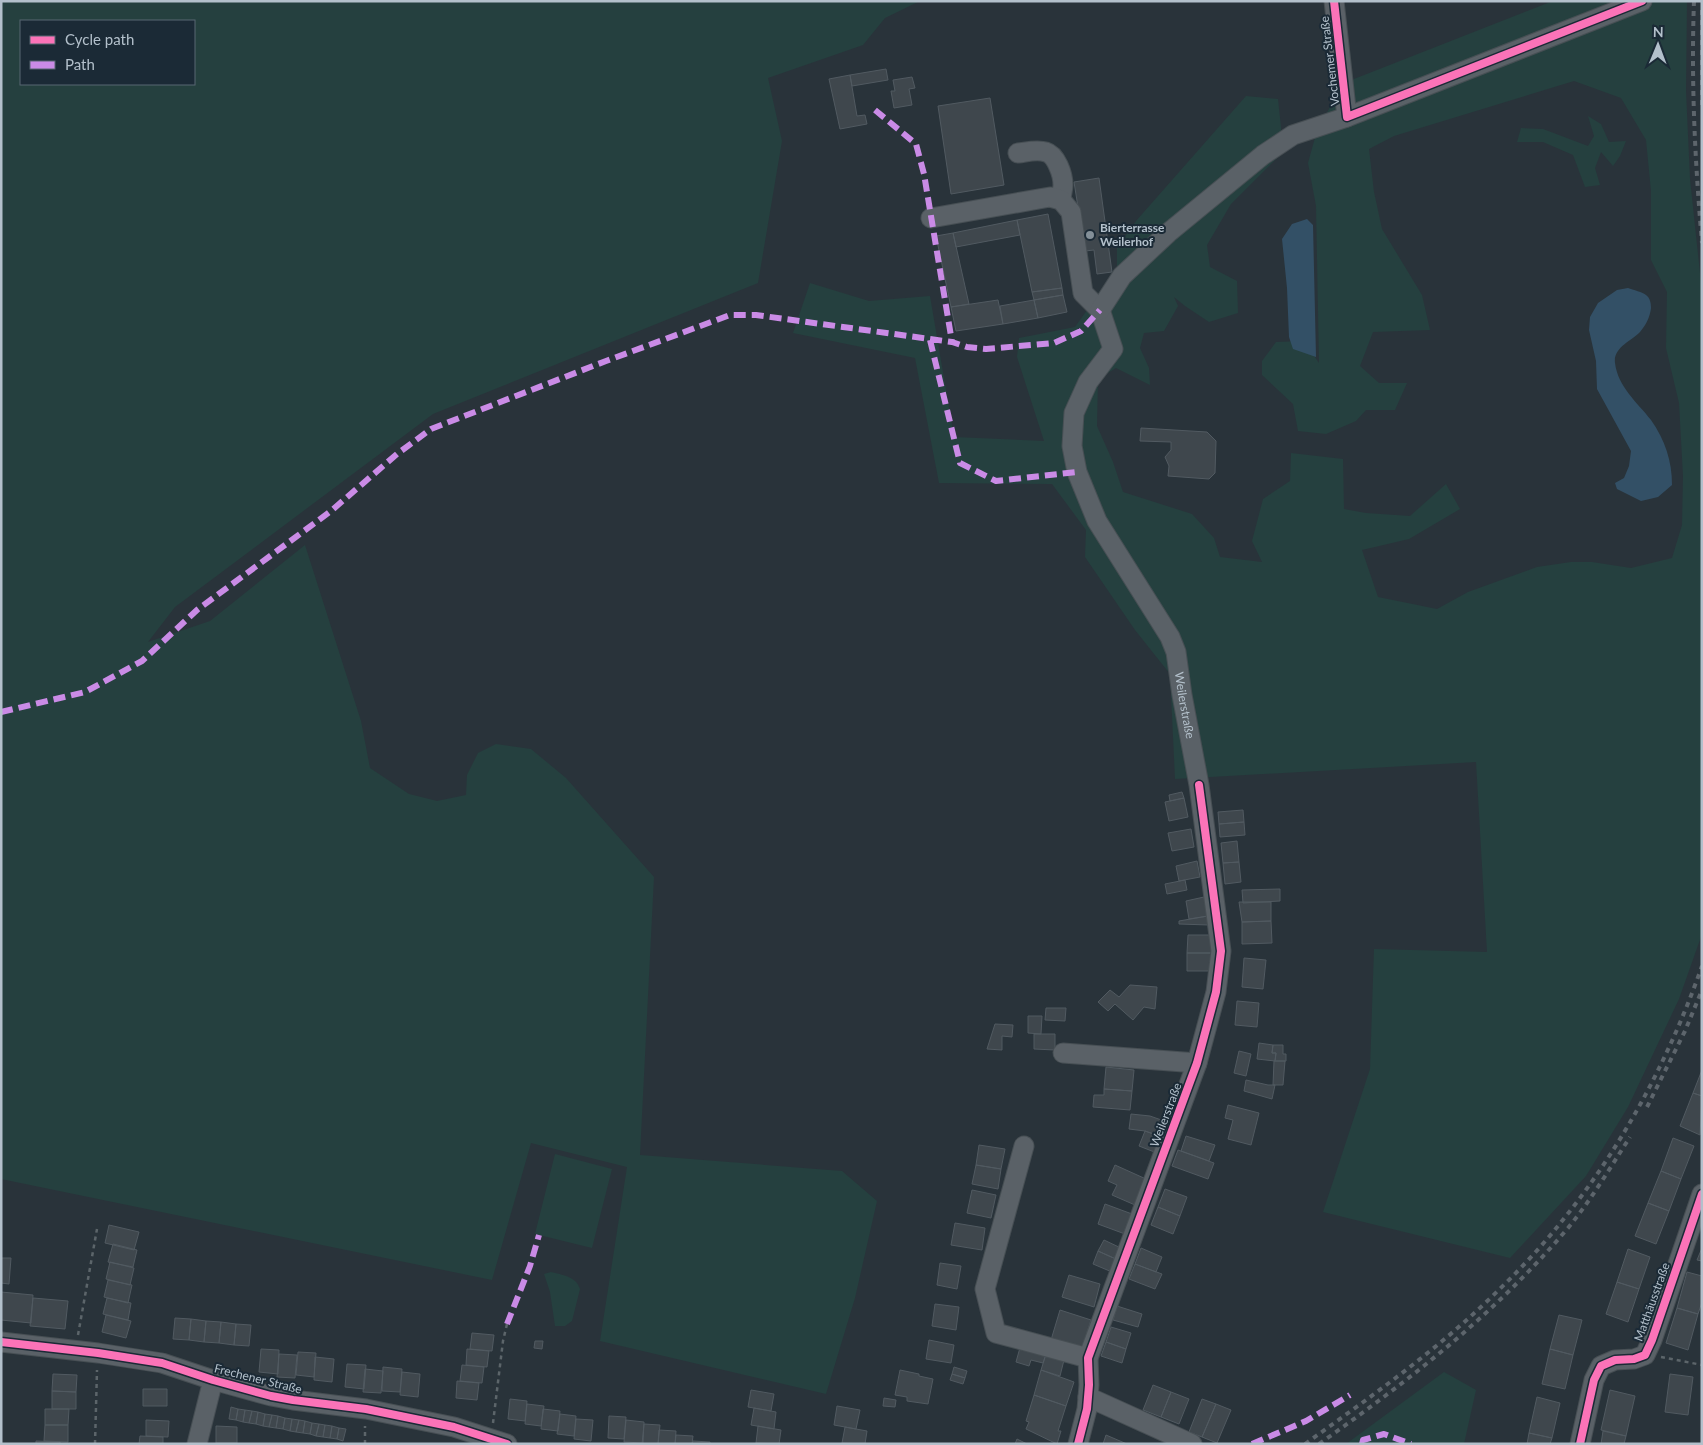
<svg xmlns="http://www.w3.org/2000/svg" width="1703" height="1445" viewBox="0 0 1703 1445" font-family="Lato,sans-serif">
  <rect width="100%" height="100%" fill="#29333a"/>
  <path fill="#25403f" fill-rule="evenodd" d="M1 1H920L885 18 863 45 768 78 782 141 758 283 433 414 175 607 148 642 210 621 305 545 361 721 370 768 409 794 437 801 466 795 467 775 478 753 496 744 531 749 566 778 654 877 640 1155 842 1171 877 1201 855 1298 826 1394 600 1341 627 1167 531 1143 492 1280 1 1179ZM21 21H194V84H21Z
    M1553 1H1687L1686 91 1690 179 1702 292V934L1679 999 1628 1107 1586 1176 1510 1258 1323 1212 1370 1069 1374 949 1487 952 1476 762 1175 779 1170 674 1135 630 1085 557 1086 530 1052 484 939 483 915 358 793 333 810 283 869 301 930 296 954 437 1044 441 1017 357 1019 338 1075 327 1090 306 1117 278V248L1136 221 1246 96 1278 99 1281 127V154L1231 204 1207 245 1210 267 1237 281 1238 313 1209 322 1185 306 1174 297 1178 306 1164 331 1144 333 1140 348 1149 368 1150 385 1116 368 1098 379 1097 426 1113 462 1123 492 1192 514 1214 538 1220 557 1262 562 1252 541 1263 499 1290 481 1291 453 1343 459 1344 509 1366 513 1410 516 1446 484 1460 509 1409 539 1362 550 1378 597 1437 609 1468 592 1537 567 1571 562H1592L1631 568 1672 558 1682 525 1683 476 1679 403 1666 348 1667 292 1651 260V191L1646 140 1621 98 1574 81 1394 136 1369 149 1374 192 1382 229 1422 295 1430 330 1373 332 1360 366 1379 383H1407L1395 410H1366L1356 421 1326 434 1298 431 1293 404 1262 375V361L1276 342 1304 341 1319 363 1316 206 1308 163 1316 134 1334 99 1354 79Z
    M1588 116 1601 124 1609 142 1626 141 1620 156 1613 166 1601 152 1595 168 1600 185 1585 187 1573 155 1543 142H1517L1521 128 1543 129 1588 146 1594 136Z
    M555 1154 612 1169 592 1248 535 1234Z
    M551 1272C562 1275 576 1276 580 1289L572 1321 565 1326H555L550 1292 544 1274Z
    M1444 1372 1476 1390 1464 1444H1346Z"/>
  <path fill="#335066" d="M1307 219 1313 225 1316 357 1293 349 1289 337 1287 288 1282 239 1292 224Z
    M1628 288C1633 290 1643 292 1646 295 1650 298 1651 303 1651 308 1650 317 1646 325 1640 332 1632 341 1613 347 1615 363 1618 387 1637 402 1651 420 1665 440 1672 461 1672 485L1658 497 1641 501 1617 489 1615 483 1624 478 1629 466 1631 451 1597 389 1596 361 1589 330 1590 317 1598 303 1617 290Z"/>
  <path fill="#3f474d" stroke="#515a61" d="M886 69 888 80 852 86 850 75Z
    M850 75 857 116 865 115 867 124 840 129 829 79Z
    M912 77 915 88 909 89 912 105 894 108 891 91H895L893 80Z
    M990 98 1004 185 951 194 938 106Z
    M1099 178 1112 272 1097 274 1094 250 1085 251 1074 182Z
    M1048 214 1062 288 1032 292 1017 220Z
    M1017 220 1020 235 956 247 953 233Z
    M953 233 969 304 951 307 936 236Z
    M1062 288 1063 295 1034 300 1032 292Z
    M1063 295 1067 312 1038 318 1034 300Z
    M998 300 1003 324 956 331 951 307Z
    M1034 300 1038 318 1003 324 1000 306Z
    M1141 428 1207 432 1216 441 1215 473 1209 479 1168 476 1169 466 1165 457 1171 450V442L1140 441Z
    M1182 792 1184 798 1170 801 1169 795Z
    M1184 798 1188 817 1169 821 1165 802Z
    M1243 810 1244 822 1219 824 1218 812Z
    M1244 822 1245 835 1220 837 1219 824Z
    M1191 829 1194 847 1172 851 1168 833Z
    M1237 841 1239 862 1223 863 1221 843Z
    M1197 861 1200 877 1179 881 1176 866Z
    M1239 862 1241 882 1225 884 1223 863Z
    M1185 880 1187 890 1167 894 1165 884Z
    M1280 889V901L1243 903 1242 890Z
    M1204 897 1208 916 1189 919 1186 901Z
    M1239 902H1271V921L1242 922Z
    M1208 916 1209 925 1179 924V921Z
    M1271 921 1272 943 1242 944V922Z
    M1188 935H1213L1212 953H1187Z
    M1187 953H1212V971H1187Z
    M1244 958 1266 960 1263 989 1242 987Z
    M1130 985 1157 987 1155 1009 1144 1007 1133 1020 1115 1004 1108 1011 1098 1002 1110 990 1119 997Z
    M1237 1001 1259 1003 1257 1027 1235 1025Z
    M1046 1008H1066L1065 1021 1045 1020Z
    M1028 1016H1042L1041 1034 1028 1033Z
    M995 1024 1013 1025 1012 1037 1002 1036V1050L987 1049Z
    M1034 1034H1055V1050L1034 1049Z
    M1259 1043 1273 1045 1272 1053H1276L1275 1061 1257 1059Z
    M1273 1045H1283V1054H1286V1061H1275L1276 1053H1272Z
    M1239 1051 1251 1054 1246 1076 1234 1073Z
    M1274 1061H1285L1283 1085H1273Z
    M1106 1067 1134 1070 1132 1091 1104 1089Z
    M1702 1070V1096L1693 1093Z
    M1246 1080 1268 1085H1275L1272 1099 1244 1091Z
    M1104 1089 1132 1091 1130 1110 1093 1107 1094 1095H1104Z
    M1693 1093 1702 1096 1700 1135 1680 1126Z
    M1228 1105 1259 1113 1251 1145 1228 1139 1233 1120 1225 1118Z
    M1131 1114 1150 1116 1167 1122 1162 1137 1145 1131 1129 1129Z
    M1145 1131 1162 1137 1157 1153 1139 1146Z
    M1186 1136 1215 1145 1209 1161 1181 1151Z
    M1673 1138 1694 1146 1681 1179 1661 1171Z
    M979 1145 1005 1149 1001 1169 976 1165Z
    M1178 1150 1214 1163 1208 1179 1172 1166Z
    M976 1165 1001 1169 998 1189 972 1184Z
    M1115 1165 1146 1179 1135 1205 1112 1195 1117 1185 1108 1181Z
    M1661 1171 1681 1179 1669 1211 1648 1203Z
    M1165 1189 1187 1197 1180 1216 1158 1207Z
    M972 1190 996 1195 991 1218 967 1213Z
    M1648 1203 1669 1211 1656 1244 1635 1236Z
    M1105 1204 1132 1214 1125 1234 1098 1224Z
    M1158 1207 1180 1216 1173 1234 1151 1225Z
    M955 1223 985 1228 982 1250 951 1245Z
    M109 1225 139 1232 134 1250 105 1243Z
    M1104 1240 1123 1249 1118 1260 1098 1251Z
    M113 1244 137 1250 133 1267 108 1262Z
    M1141 1248 1162 1257 1156 1272 1135 1264Z
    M1702 1248V1261L1697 1260Z
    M1628 1249 1650 1257 1639 1289 1617 1282Z
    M1098 1251 1118 1260 1112 1272 1093 1264Z
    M1 1258H11L9 1284 1 1283Z
    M110 1262 134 1268 130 1285 106 1279Z
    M940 1263 961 1266 957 1289 937 1285Z
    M1135 1264 1162 1274 1155 1289 1129 1279Z
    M1687 1272 1702 1276V1302L1698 1314 1677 1308Z
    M1069 1275 1100 1284 1094 1307 1062 1297Z
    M108 1280 132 1285 128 1303 104 1297Z
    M1617 1282 1639 1289 1628 1322 1606 1314Z
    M1 1292 33 1295 31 1323 1 1320Z
    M33 1298 68 1301 65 1329 30 1326Z
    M107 1298 131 1303 128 1320 103 1314Z
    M935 1304 959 1307 956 1330 932 1326Z
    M1117 1306 1142 1314 1138 1327 1113 1320Z
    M1677 1308 1698 1314 1688 1350 1666 1343Z
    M1060 1310 1091 1320 1082 1349 1051 1340Z
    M106 1315 131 1321 126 1338 102 1332Z
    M1559 1315 1582 1320 1573 1355 1550 1349Z
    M175 1318 191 1319 189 1340 173 1339Z
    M191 1319 206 1321 204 1342 189 1340Z
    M206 1321 221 1322 219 1343 204 1342Z
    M221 1322 236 1324 234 1345 219 1343Z
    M236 1324 251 1325 249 1346 234 1345Z
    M1111 1327 1131 1333 1126 1349 1106 1342Z
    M472 1333 494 1335 492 1351 470 1349Z
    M929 1340 954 1345 951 1363 926 1359Z
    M535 1341H543L542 1349 534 1348Z
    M1106 1342 1126 1349 1122 1363 1101 1356Z
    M1021 1344 1047 1351 1043 1363 1031 1360 1029 1366 1016 1362Z
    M261 1349 279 1350 278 1374 259 1372Z
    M467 1349 489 1351 487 1367 466 1365Z
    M1550 1349 1573 1355 1565 1389 1542 1384Z
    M1047 1351 1065 1356 1060 1376 1041 1370Z
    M298 1352 316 1353 314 1377 296 1375Z
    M279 1354 297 1355 295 1378 277 1377Z
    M315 1357 334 1359 332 1382 314 1380Z
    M347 1364 366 1365 364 1389 345 1387Z
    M462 1365 484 1367 482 1383 460 1381Z
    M383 1367 402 1369 400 1392 382 1391Z
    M954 1367 967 1371 965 1378 952 1374Z
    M365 1369 383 1371 381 1393 363 1392Z
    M900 1370 919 1374V1376L933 1379 928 1404 907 1401V1397L895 1395Z
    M1041 1370 1074 1382 1066 1406 1034 1395Z
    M402 1372 420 1374 418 1397 400 1395Z
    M53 1374 77 1375 76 1392 52 1391Z
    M952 1374 965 1378 963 1384 950 1380Z
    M1670 1374 1693 1377 1688 1415 1665 1412Z
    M457 1381 479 1383 477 1400 456 1398Z
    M1153 1385 1171 1392 1161 1417 1143 1410Z
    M143 1389H167V1406H143Z
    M751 1390 774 1394 771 1411 748 1407Z
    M1610 1390 1635 1396 1626 1436 1601 1430Z
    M52 1391 76 1392V1409H52Z
    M1171 1392 1189 1399 1179 1424 1161 1417Z
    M1034 1395 1066 1406 1058 1431H1061L1057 1444 1026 1429 1029 1422 1026 1421Z
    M1537 1397 1560 1403 1552 1438 1529 1433Z
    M884 1398 896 1400 895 1407 883 1406Z
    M510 1399 527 1401 525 1421 508 1419Z
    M1202 1399 1216 1404 1202 1437 1189 1432Z
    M527 1404 544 1406 541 1426 525 1424Z
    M1216 1404 1231 1410 1217 1443 1202 1437Z
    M837 1406 860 1410 856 1429 834 1425Z
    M231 1407 238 1409 236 1420 229 1419Z
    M754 1408 776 1412 774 1429 751 1425Z
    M45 1409H69L68 1425H45Z
    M238 1409 245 1410 243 1422 236 1420Z
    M543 1409 560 1411 558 1431 541 1429Z
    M245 1410 252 1411 249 1423 243 1422Z
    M252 1411 258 1412 256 1424 249 1423Z
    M258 1412 265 1414 263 1426 256 1424Z
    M265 1414 272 1415 269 1427 263 1426Z
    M560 1414 576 1416 574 1436 557 1434Z
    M272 1415 278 1416 276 1428 269 1427Z
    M278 1416 285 1418 283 1429 276 1428Z
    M609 1416 626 1417 624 1439 608 1438Z
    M285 1418 292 1419 290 1431 283 1429Z
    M292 1419 299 1420 296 1432 290 1431Z
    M576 1419 593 1420 591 1441 574 1439Z
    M146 1420 169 1421 168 1437 146 1436Z
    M299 1420 305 1421 303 1433 296 1432Z
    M626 1420 644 1422 643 1443 624 1442Z
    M305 1421 312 1423 310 1434 303 1433Z
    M312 1423 319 1424 316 1436 310 1434Z
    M319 1424 325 1425 323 1437 316 1436Z
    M644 1424 660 1425 658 1444H642Z
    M45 1425H68V1442L44 1441Z
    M325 1425 332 1426 330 1438 323 1437Z
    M216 1426 237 1427V1443H216Z
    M332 1426 339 1428 337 1439 330 1438Z
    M758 1426 781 1430 779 1444 756 1443Z
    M845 1427 867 1431 865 1444 842 1443Z
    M339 1428 346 1429 343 1441 337 1439Z
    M659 1430 676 1431 675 1444H658Z
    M1603 1431 1626 1436 1624 1444H1601Z
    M1529 1433 1552 1438 1550 1444H1527Z
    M676 1435 693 1436 692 1444H675Z
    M1106 1435 1127 1444H1103Z
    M140 1436 163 1437V1444H139Z
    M1017 1439 1027 1444H1015Z
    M36 1441 60 1442V1444H36Z
    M693 1441 710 1442V1444H692Z"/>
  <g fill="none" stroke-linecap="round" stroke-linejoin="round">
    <g stroke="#474f54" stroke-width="21">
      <g id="minor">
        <path d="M1334 1 1347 117"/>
        <path d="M1018 153C1027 152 1037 149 1046 152 1056 155 1063 174 1063 185 1063 189 1061 195 1061 200"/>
        <path id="s1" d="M931 218 1050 197 1061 200 1071 212 1083 293 1100 310 1113 349 1088 382 1074 413 1072 446 1077 472 1097 521 1170 637 1176 652 1182 695 1199 785 1221 951 1216 992 1197 1063 1088 1358 1089 1385 1087 1409 1078 1444"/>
        <path d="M1100 310 1122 276 1168 233 1263 155 1293 135 1347 117 1642 1"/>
        <path d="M1063 1053 1197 1063"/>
        <path d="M1024 1146 985 1289 996 1333 1088 1358"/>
        <path d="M1 1342 98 1353 162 1363 213 1380 271 1396 293 1400 366 1409 454 1427 507 1444"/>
        <path d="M1088 1397 1192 1444"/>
        <path d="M197 1444 213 1380"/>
        <path d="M1580 1444 1594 1380 1601 1366 1615 1360 1634 1359 1645 1355 1652 1340 1702 1194"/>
      </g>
    </g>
    <path stroke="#5c656a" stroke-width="2.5" stroke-dasharray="4 4" stroke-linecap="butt" d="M78 1335 97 1229
      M1661 1357 1702 1365
      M493 1423 503 1341 507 1324
      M95 1444 97 1370
      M365 1444V1426"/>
    <use href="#minor" stroke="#5a6167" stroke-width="19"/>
    <path stroke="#5d656c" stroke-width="4" stroke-dasharray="5 5" stroke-linecap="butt" d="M1694 1C1691 82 1695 162 1702 243
      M1702 10V109
      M1647 1107 1685 1031 1702 990
      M1305 1444C1362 1403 1419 1363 1470 1317 1503 1287 1535 1255 1562 1221 1623 1146 1670 1057 1702 966
      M1319 1444C1411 1379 1495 1314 1568 1228 1591 1200 1610 1168 1630 1137"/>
    <path stroke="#ca8be6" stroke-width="6" stroke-dasharray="12 6" stroke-linecap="butt" d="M875 110 916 144 924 174 952 342
      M930 340 960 463 996 481 1077 472
      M1 712 85 692 142 661 197 610 331 511 397 454 431 429 606 361 730 315H756L952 342 967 347 986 349 1054 343 1081 331 1100 310
      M507 1324 530 1266 539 1235
      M1252 1444 1306 1421 1350 1395
      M1362 1444 1363 1440 1384 1434 1411 1444"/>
    <g stroke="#1b2a36" stroke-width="11">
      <path id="cycleway" d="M1334 1 1347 117 1642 1
        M1 1342 98 1353 162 1363 213 1380 271 1396 293 1400 366 1409 454 1427 507 1444
        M1078 1444 1087 1409 1089 1385 1088 1358 1197 1063 1216 992 1221 951 1199 785
        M1580 1444 1594 1380 1601 1366 1615 1360 1634 1359 1645 1355 1652 1340 1702 1194"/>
    </g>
    <use href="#cycleway" stroke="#fb73b8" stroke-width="8"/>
  </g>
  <circle fill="#838f98" stroke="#1b2a36" stroke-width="2" cx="1090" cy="235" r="5"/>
  <g text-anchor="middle" stroke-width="4" stroke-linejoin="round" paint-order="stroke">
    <g font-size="12" fill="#b3c0cb" stroke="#1b2a36">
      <text transform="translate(1330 61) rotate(-97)" y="4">Vochemer Straße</text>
      <text dy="4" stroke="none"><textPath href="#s1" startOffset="690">Weilerstraße</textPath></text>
      <text transform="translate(1166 1115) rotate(-69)" y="4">Weilerstraße</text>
      <text transform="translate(1652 1302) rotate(-70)" y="4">Matthäusstraße</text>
      <text transform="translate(258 1379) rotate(14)" y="4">Frechener Straße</text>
    </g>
    <g font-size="12" font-weight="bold" fill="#b3c0cb" stroke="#1b2a36" text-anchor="start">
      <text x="1100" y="232">Bierterrasse<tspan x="1100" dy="14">Weilerhof</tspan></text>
    </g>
  </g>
  <rect width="1703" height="1445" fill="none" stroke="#b3c0cb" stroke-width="5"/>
  <rect x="20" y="20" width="175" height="65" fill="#1b2a36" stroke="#586672"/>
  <rect x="30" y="36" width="25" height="8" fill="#fb73b8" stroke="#586672"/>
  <text x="65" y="45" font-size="15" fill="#b3c0cb">Cycle path</text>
  <rect x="30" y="61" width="25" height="8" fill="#ca8be6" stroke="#586672"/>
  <text x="65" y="70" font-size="15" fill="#b3c0cb">Path</text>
  <g transform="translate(1658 45) rotate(1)" stroke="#1b2a36" stroke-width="4" paint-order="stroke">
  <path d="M0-4L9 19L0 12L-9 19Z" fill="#b3c0cb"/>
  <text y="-8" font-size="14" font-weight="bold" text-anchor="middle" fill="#b3c0cb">N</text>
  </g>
</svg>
